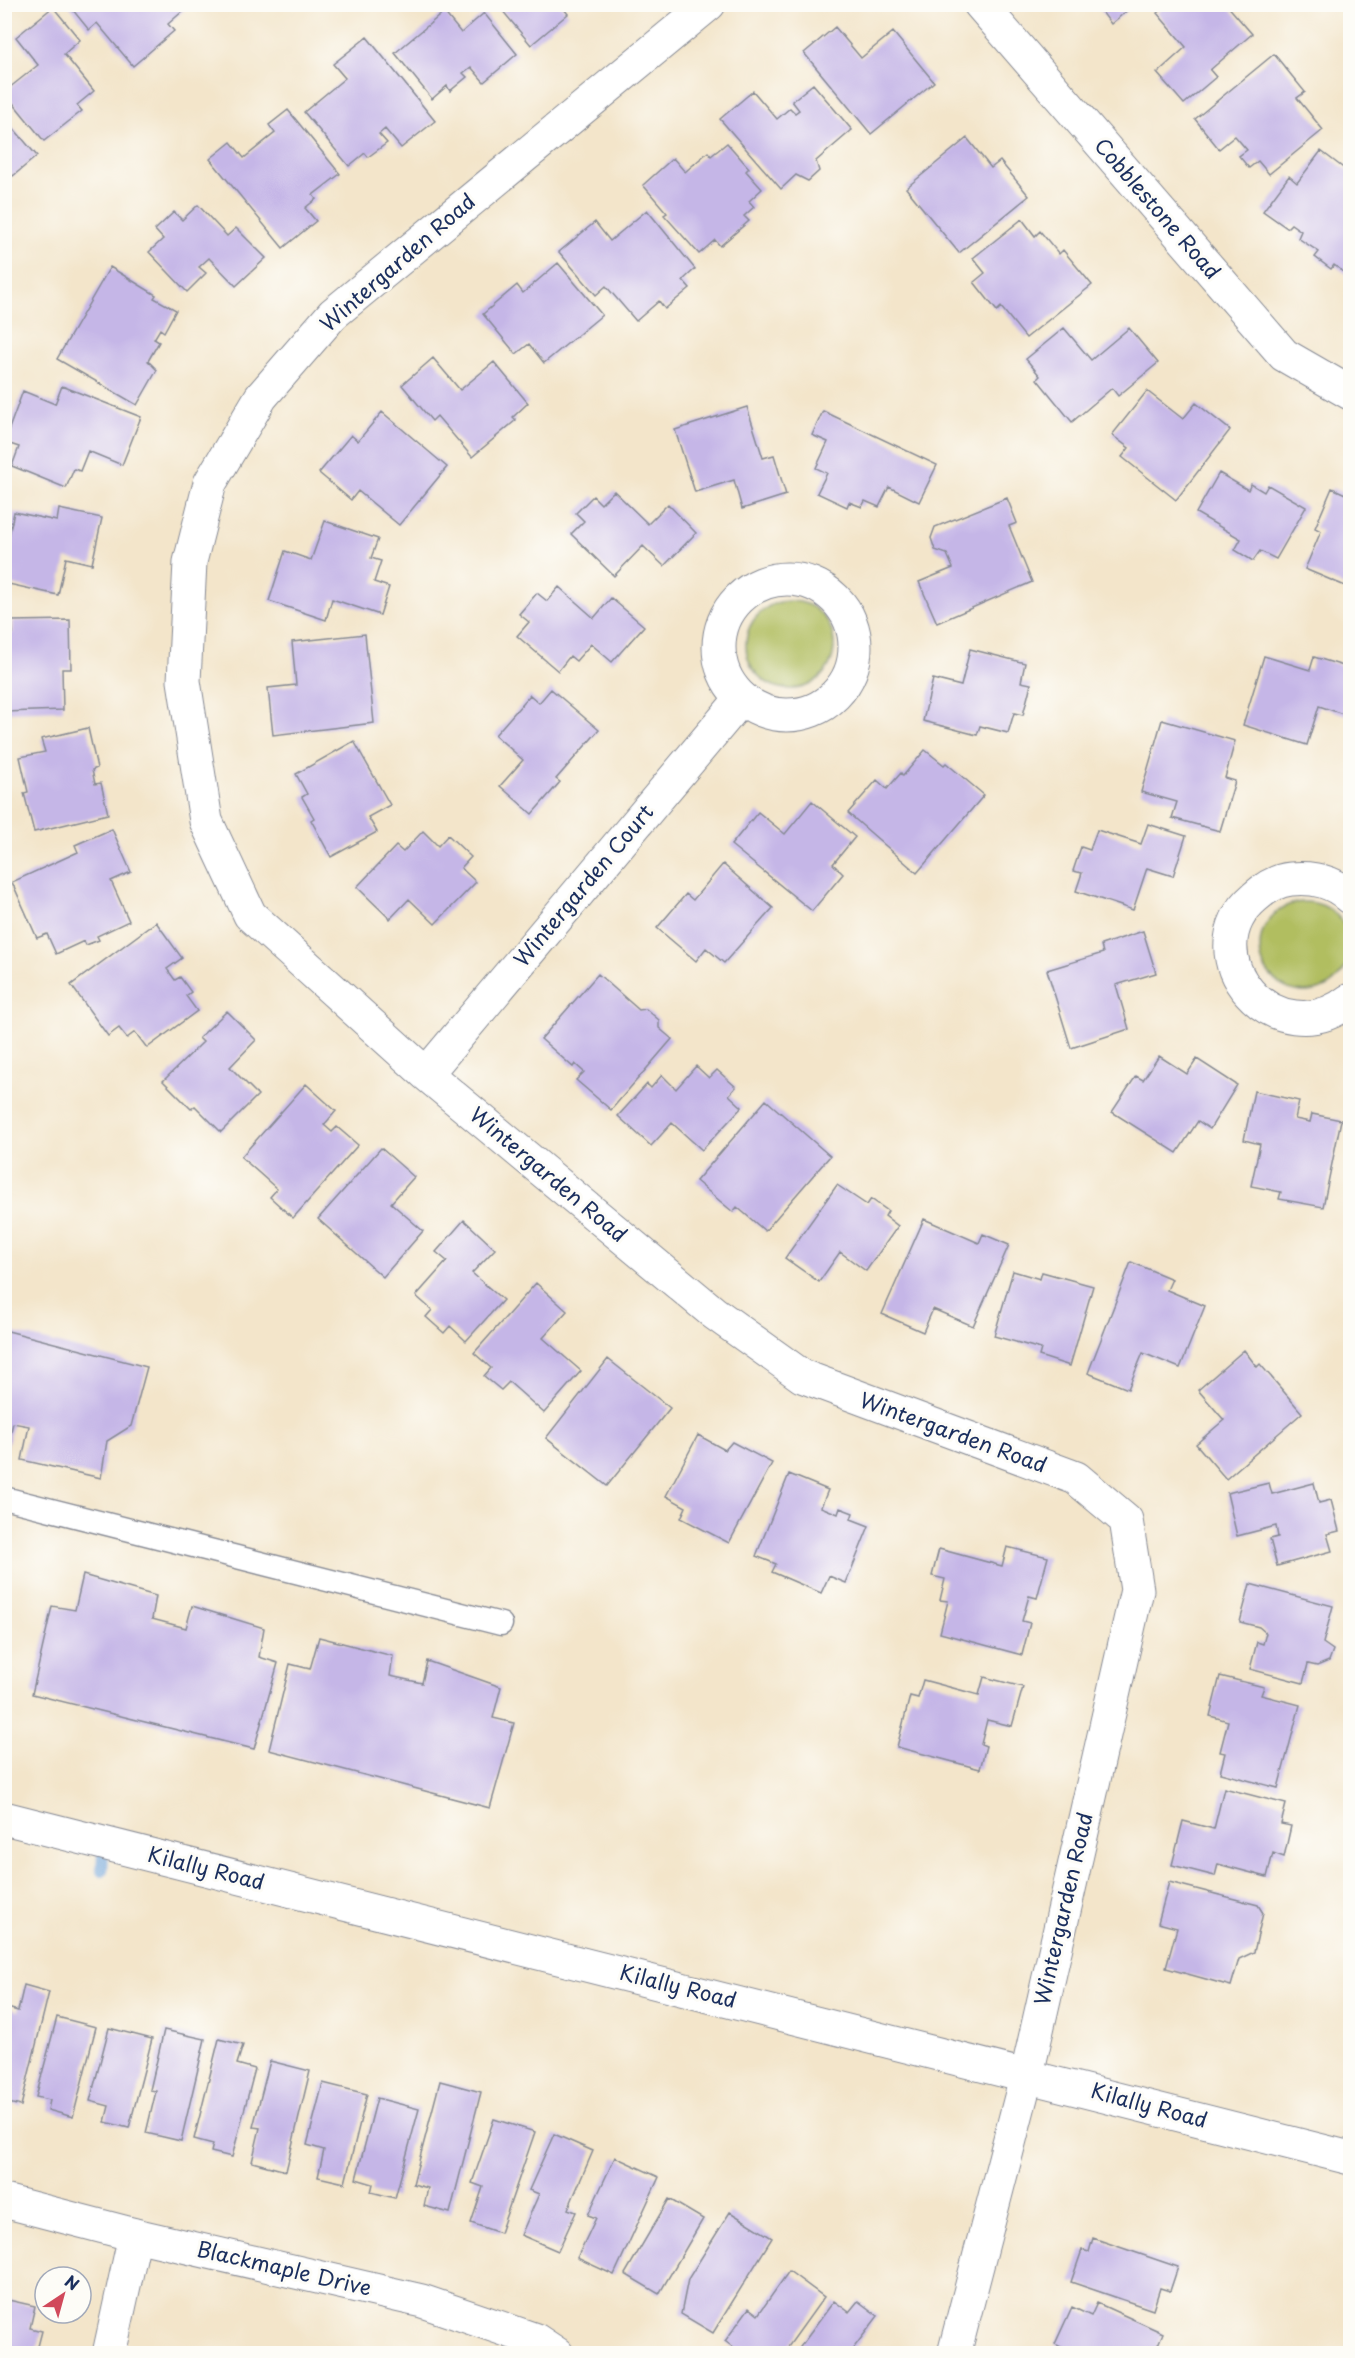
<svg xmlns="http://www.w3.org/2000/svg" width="1355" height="2358" viewBox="0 0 1355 2358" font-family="'Playpen Sans',sans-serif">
  <rect width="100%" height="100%" fill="#fdfcf7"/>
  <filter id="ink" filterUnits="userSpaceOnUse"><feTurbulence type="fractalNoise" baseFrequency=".0167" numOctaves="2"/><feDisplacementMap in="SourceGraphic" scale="12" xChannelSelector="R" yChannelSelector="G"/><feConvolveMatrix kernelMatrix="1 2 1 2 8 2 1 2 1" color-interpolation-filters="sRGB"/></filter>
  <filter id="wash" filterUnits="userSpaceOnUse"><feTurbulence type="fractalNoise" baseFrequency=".008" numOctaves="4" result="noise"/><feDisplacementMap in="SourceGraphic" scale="24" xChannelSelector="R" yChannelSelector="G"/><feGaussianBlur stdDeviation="1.35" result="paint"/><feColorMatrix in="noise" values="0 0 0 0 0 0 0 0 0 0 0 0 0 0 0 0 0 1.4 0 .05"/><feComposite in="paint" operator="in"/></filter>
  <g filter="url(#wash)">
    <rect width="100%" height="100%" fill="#f3e5ca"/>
    <path fill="#b1be60" stroke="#66765f" stroke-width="1.5" d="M746 645a44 44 0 1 1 88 0a44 44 0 1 1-88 0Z
      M1260 947a45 45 0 1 1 90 0a45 45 0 1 1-90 0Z"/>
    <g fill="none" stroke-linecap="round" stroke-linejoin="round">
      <path stroke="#6aa0d8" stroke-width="12" d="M102 1871 103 1853"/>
    </g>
    <g id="blocks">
      <path fill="#c5b6e7" d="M68 4H179L184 10 168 24 174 31 133 66 97 23 89 30Z
        M497 4H560L568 14 531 45Z
        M1096 4H1135L1111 24Z
        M1167 4H1226L1252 34 1210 70 1216 77 1184 104 1157 73 1186 47 1157 13Z
        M53 7 80 40 64 54 94 91 77 105 82 111 44 141 4 92 38 65 16 37Z
        M444 12 461 33 484 13 517 54 484 82 471 67 463 73 467 77 450 91 447 86 432 99 395 53Z
        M835 27 861 58 893 32 934 82 871 134 804 53Z
        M367 37 435 121 401 148 385 129 379 134 387 143 368 157 365 153 349 166 304 112 345 78 333 64Z
        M1274 54 1305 92 1297 98 1323 130 1269 174 1258 161 1249 168 1239 156 1247 150 1235 136 1219 149 1195 119Z
        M813 84 852 130 816 161 819 171 808 181 796 175 781 189 720 119 753 91 777 119 790 108 795 113 799 110 792 101Z
        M288 110 340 174 313 195 316 199 305 208 316 221 283 248 210 159 231 142 244 158 275 133 269 125Z
        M4 117 37 156 13 176 6 168 4 169Z
        M967 138 991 168 1000 161 1029 196 959 253 906 188Z
        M727 143 749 168 746 171 762 189 749 201 754 207 744 216 749 221 720 246 715 240 699 254 664 215 667 213 643 185 673 158 685 172 708 152 711 156Z
        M1321 151 1350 173 1348 275 1334 265 1331 269 1315 257 1319 252 1298 238 1301 231 1291 224 1287 228 1263 211 1289 176 1297 183Z
        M198 205 227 236 236 228 266 258 236 286 209 258 199 267 206 273 187 292 149 252 163 239 155 230 174 212 182 220Z
        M647 210 695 269 683 280 690 288 665 309 659 301 636 321 606 286 596 295 559 252 595 222 610 241Z
        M1022 219 1035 236 1040 231 1059 254 1063 250 1092 285 1026 338 1001 307 997 311 974 282 985 273 973 258Z
        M558 263 602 315 544 363 529 344 516 354 483 314 517 285 523 293Z
        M110 267 156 295 154 298 176 310 164 332 160 329 154 339 159 342 148 361 157 370 137 405 57 359Z
        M1064 328 1091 360 1129 328 1158 363 1118 396 1112 388 1072 422 1037 379 1040 376 1026 359Z
        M433 358 460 390 494 362 528 403 513 417 516 420 472 457 437 416 432 421 402 385Z
        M62 386 141 417 122 465 88 451 80 471 74 469 66 488 12 466 19 447 4 442 23 391 55 404Z
        M1147 391 1183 419 1196 403 1230 430 1176 500 1122 457 1129 448 1112 435Z
        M747 407 763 458 774 455 786 495 742 509 734 480 695 492 675 430Z
        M823 411 937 465 919 502 889 487 879 507 865 501 862 507 849 502 847 507 817 493 827 473 816 468 828 442 812 435Z
        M382 412 447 467 399 525 358 491 351 500 319 473 351 435 358 441Z
        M1219 473 1248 490 1251 484 1264 492 1268 485 1306 507 1276 559 1260 551 1253 561 1235 550 1241 539 1196 513Z
        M1332 488 1350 496V588L1305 569 1321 531 1315 528Z
        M614 491 648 524 668 504 696 533 664 566 643 546 614 576 571 534 584 521 576 513 593 496 601 504Z
        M1007 498 1017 523 1009 526 1032 582 937 623 919 582 953 568 947 554 935 550 931 538 935 527Z
        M59 509 102 518 92 564 66 558 58 595 4 583V535L9 536 14 512 57 521Z
        M325 521 378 539 371 558 381 561 374 582 389 587 380 615 332 599 326 620 269 601 285 551 311 560Z
        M559 587 594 618 611 598 644 626 612 662 591 644 576 661 570 656 558 671 517 636 529 622 519 614 537 593 547 601Z
        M70 620 71 669H62L63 710 4 712V633H13L12 621Z
        M365 634 374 723 273 735 268 688 296 685 292 642Z
        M970 649 1025 663 1021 682 1031 684 1023 715 1014 713 1008 733 980 726 977 735 923 721 933 679 961 686Z
        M1264 656 1310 670 1314 657 1350 668V701L1346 715 1319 706 1307 745 1243 725Z
        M551 689 599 730 556 779 560 782 532 814 500 786 523 760 495 735 530 695 539 703Z
        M1162 720 1235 741 1225 778 1235 781 1220 831 1172 818 1177 802 1141 792Z
        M88 728 97 768 92 770 95 784 101 783 108 814 34 832 24 793 28 792 20 757 45 752 41 739Z
        M354 741 390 805 368 817 377 832 331 857 311 820 314 818 302 797 307 794 296 774Z
        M925 750 944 765 946 763 984 795 917 873 848 813 877 780 887 789 901 773 903 776Z
        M812 801 855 837 833 864 843 874 812 911 731 845 758 812 785 834Z
        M1148 824 1186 836 1173 876 1147 868 1133 910 1076 891 1082 873 1073 871 1081 847 1090 850 1097 830 1141 844Z
        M112 829 131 872 111 881 129 921 97 936 99 940 86 945 84 941 56 954 47 934 37 938 12 882 78 852 75 845Z
        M423 831 438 846 448 835 471 857 461 868 476 882 435 924 409 899 390 919 357 887 396 846 403 852Z
        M723 864 773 908 724 963 706 948 696 961 657 928 686 894 693 900Z
        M156 922 182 958 167 969 175 980 180 977 191 992 186 996 197 1011 147 1048 135 1032 127 1038 119 1028 108 1036 71 985Z
        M1143 931 1156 973 1116 985 1129 1029 1071 1048 1047 970 1103 953 1101 945Z
        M598 974 639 1010 646 1009 659 1020V1028L672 1039 611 1110 576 1080 584 1072 575 1064 573 1067 541 1039Z
        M227 1011 256 1040 230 1067 258 1095 221 1132 195 1106 191 1109 163 1081 203 1042 199 1038Z
        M1159 1056 1187 1074 1197 1059 1237 1085 1210 1129 1198 1121 1177 1153 1112 1112 1136 1076 1143 1080Z
        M696 1066 709 1078 717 1070 736 1087 729 1095 742 1107 702 1150 672 1123 651 1146 618 1116 647 1084 651 1088 662 1075 676 1089Z
        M306 1084 336 1111 324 1125 332 1132 337 1127 358 1145 293 1218 270 1197 277 1189 241 1157Z
        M1254 1091 1299 1101 1295 1119 1310 1122 1312 1114 1341 1120 1323 1207 1279 1199 1281 1192 1251 1186 1260 1144 1244 1140Z
        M766 1100 830 1156 765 1231 737 1207 733 1212 696 1181Z
        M381 1148 414 1177 391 1203 423 1231 383 1277 318 1219Z
        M837 1185 867 1205 871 1199 888 1211 885 1216 898 1226 866 1271 840 1252 819 1282 785 1258Z
        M924 1219 979 1243 983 1234 1009 1245 973 1326 933 1309 923 1332 882 1314Z
        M464 1220 495 1249 472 1273 503 1300 466 1341 450 1326 444 1333 426 1317 432 1310 416 1296 447 1261 436 1252Z
        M1131 1262 1172 1279 1167 1290 1205 1306 1180 1368 1143 1353 1128 1389 1088 1373Z
        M1013 1271 1040 1279 1042 1272 1093 1286 1070 1366 1039 1356 1041 1349 994 1336Z
        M536 1283 567 1311 543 1338 581 1371 544 1413 509 1382 501 1390 484 1376 491 1368 474 1353Z
        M4 1330 147 1367 131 1426 107 1441 101 1478 22 1460 29 1426 13 1423 4 1460Z
        M1244 1350 1257 1367 1260 1364 1302 1413 1226 1479 1196 1444 1224 1420 1198 1390Z
        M608 1359 670 1408 607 1486 546 1438Z
        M698 1435 725 1450 732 1442 772 1463 729 1543 681 1518 686 1507 666 1496Z
        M789 1474 828 1490 821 1507 838 1514 840 1508 853 1513 851 1519 869 1526 846 1583 829 1576 821 1593 772 1572 776 1564 756 1556Z
        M1269 1483 1272 1494 1314 1483 1319 1503 1331 1500 1339 1531 1327 1534 1332 1551 1277 1566 1270 1539 1278 1537 1276 1526 1237 1536 1227 1493Z
        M1007 1547 1048 1557 1037 1598 1029 1596 1022 1621 1030 1623 1022 1655 940 1633 948 1601 940 1600 945 1579 932 1576 939 1549 1002 1566Z
        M83 1575 156 1596 152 1619 186 1628 192 1606 264 1628 259 1657 278 1663 254 1749 32 1694 52 1606 75 1610Z
        M1250 1584 1333 1606 1323 1643 1333 1650 1329 1661 1317 1666 1308 1664 1303 1683 1250 1669 1257 1642 1263 1644 1266 1633 1259 1627 1240 1622Z
        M319 1637 393 1656 390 1676 422 1683 427 1661 501 1687 493 1718 514 1723 490 1808 269 1750 290 1664 310 1669Z
        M1220 1676 1264 1687 1261 1695 1300 1705 1278 1788 1220 1773 1225 1753 1220 1752 1228 1721 1210 1716Z
        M984 1677 1023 1687 1012 1726 987 1720 981 1744 986 1746 980 1769 897 1747 910 1696 918 1698 923 1680 979 1695Z
        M1224 1788 1286 1804 1281 1824 1291 1826 1284 1857 1273 1853 1267 1877 1218 1864 1215 1876 1172 1865 1183 1821 1214 1829Z
        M1169 1882 1258 1905 1263 1913 1254 1952 1239 1959 1231 1986 1166 1968 1177 1928 1158 1923Z
        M24 1985 49 1992 21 2106 4 2102V2007L18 2011Z
        M57 2017 96 2027 73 2117 48 2110 50 2100 36 2097Z
        M109 2028 152 2039 129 2128 105 2122 109 2106 90 2101Z
        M164 2030 205 2039 181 2141 146 2133 156 2091 150 2090Z
        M219 2039 243 2045 237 2064 255 2069 232 2157 211 2152 213 2144 194 2139Z
        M270 2061 310 2071 286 2171 252 2162 260 2128 253 2127Z
        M440 2081 481 2092 450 2213 424 2206 428 2188 413 2184Z
        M323 2083 367 2094 345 2183 318 2177 324 2150 307 2145Z
        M377 2098 419 2109 395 2198 371 2192 373 2184 356 2179Z
        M494 2119 535 2132 500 2233 471 2223 483 2187 472 2183Z
        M554 2134 593 2151 568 2209 576 2212 558 2251 521 2235 539 2194 529 2190Z
        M615 2157 659 2177 614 2275 577 2258 596 2218 588 2215Z
        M669 2199 703 2219 659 2294 625 2274Z
        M730 2212 772 2238 713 2333 681 2314 688 2279Z
        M1093 2238 1178 2267 1170 2291 1160 2288 1153 2310 1071 2282 1082 2250 1089 2252Z
        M789 2271 824 2297 783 2354H742L725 2341 749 2308 758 2315Z
        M4 2299 35 2306 30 2328 42 2331 36 2354H4Z
        M834 2301 849 2312 858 2301 878 2316 849 2354H795Z
        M1097 2303 1163 2333 1154 2354H1074L1055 2344 1072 2307 1091 2316Z"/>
    </g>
  </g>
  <g filter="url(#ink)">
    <use href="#blocks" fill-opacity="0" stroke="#878a94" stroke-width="1.5"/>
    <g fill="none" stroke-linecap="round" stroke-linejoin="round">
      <g stroke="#878a94" stroke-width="25">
        <path id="service" d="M4 1498 501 1624"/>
      </g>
      <g stroke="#878a94" stroke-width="35">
        <path id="minor" d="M709 4 333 314 261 397 210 483 190 562 184 681 206 821 250 915 426 1074 714 1313 802 1376 1076 1478 1126 1520 1137 1590 1027 2074 954 2354
          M980 4 1284 355 1350 393
          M719 647a68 68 0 1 1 136 0a68 68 0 1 1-136 0Z
          M1350 897C1333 881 1314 877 1291 879 1277 880 1265 888 1255 897 1187 955 1276 1059 1350 1000
          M426 1074 741 699
          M109 2354 135 2235"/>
      </g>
      <g stroke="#878a94" stroke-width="35">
        <path id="tertiary" d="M4 1818 1350 2158
          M4 2201 135 2235 422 2301 536 2340 557 2354"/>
      </g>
      <use href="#service" stroke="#fff" stroke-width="22"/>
      <use href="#minor" stroke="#fff" stroke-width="33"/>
      <use href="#tertiary" stroke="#fff" stroke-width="33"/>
    </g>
  </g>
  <g text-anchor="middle" stroke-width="6" stroke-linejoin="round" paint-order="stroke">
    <g font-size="21" fill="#1b2f5e" stroke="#fdfcf7">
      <text transform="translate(1157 209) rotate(49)" y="7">Cobblestone Road</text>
      <text transform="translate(398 263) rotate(-41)" y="7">Wintergarden Road</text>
      <text transform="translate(584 886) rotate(-50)" y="7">Wintergarden Court</text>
      <text transform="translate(548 1175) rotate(40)" y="7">Wintergarden Road</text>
      <text transform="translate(953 1433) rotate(20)" y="7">Wintergarden Road</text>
      <text transform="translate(206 1869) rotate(14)" y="7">Kilally Road</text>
      <text transform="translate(1064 1909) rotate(-77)" y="7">Wintergarden Road</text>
      <text transform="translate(678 1987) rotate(14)" y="7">Kilally Road</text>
      <text transform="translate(1149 2106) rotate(15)" y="7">Kilally Road</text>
      <text transform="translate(284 2269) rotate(13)" y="7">Blackmaple Drive</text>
    </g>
  </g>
  <rect width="1355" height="2358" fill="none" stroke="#fdfcf7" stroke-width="24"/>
  <g transform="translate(63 2295) rotate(36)"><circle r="28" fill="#fdfcf7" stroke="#a3aaba" stroke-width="1.5"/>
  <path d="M0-4.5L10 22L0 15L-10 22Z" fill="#d1495b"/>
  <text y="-9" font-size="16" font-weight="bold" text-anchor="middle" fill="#1b2f5e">N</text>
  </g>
</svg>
